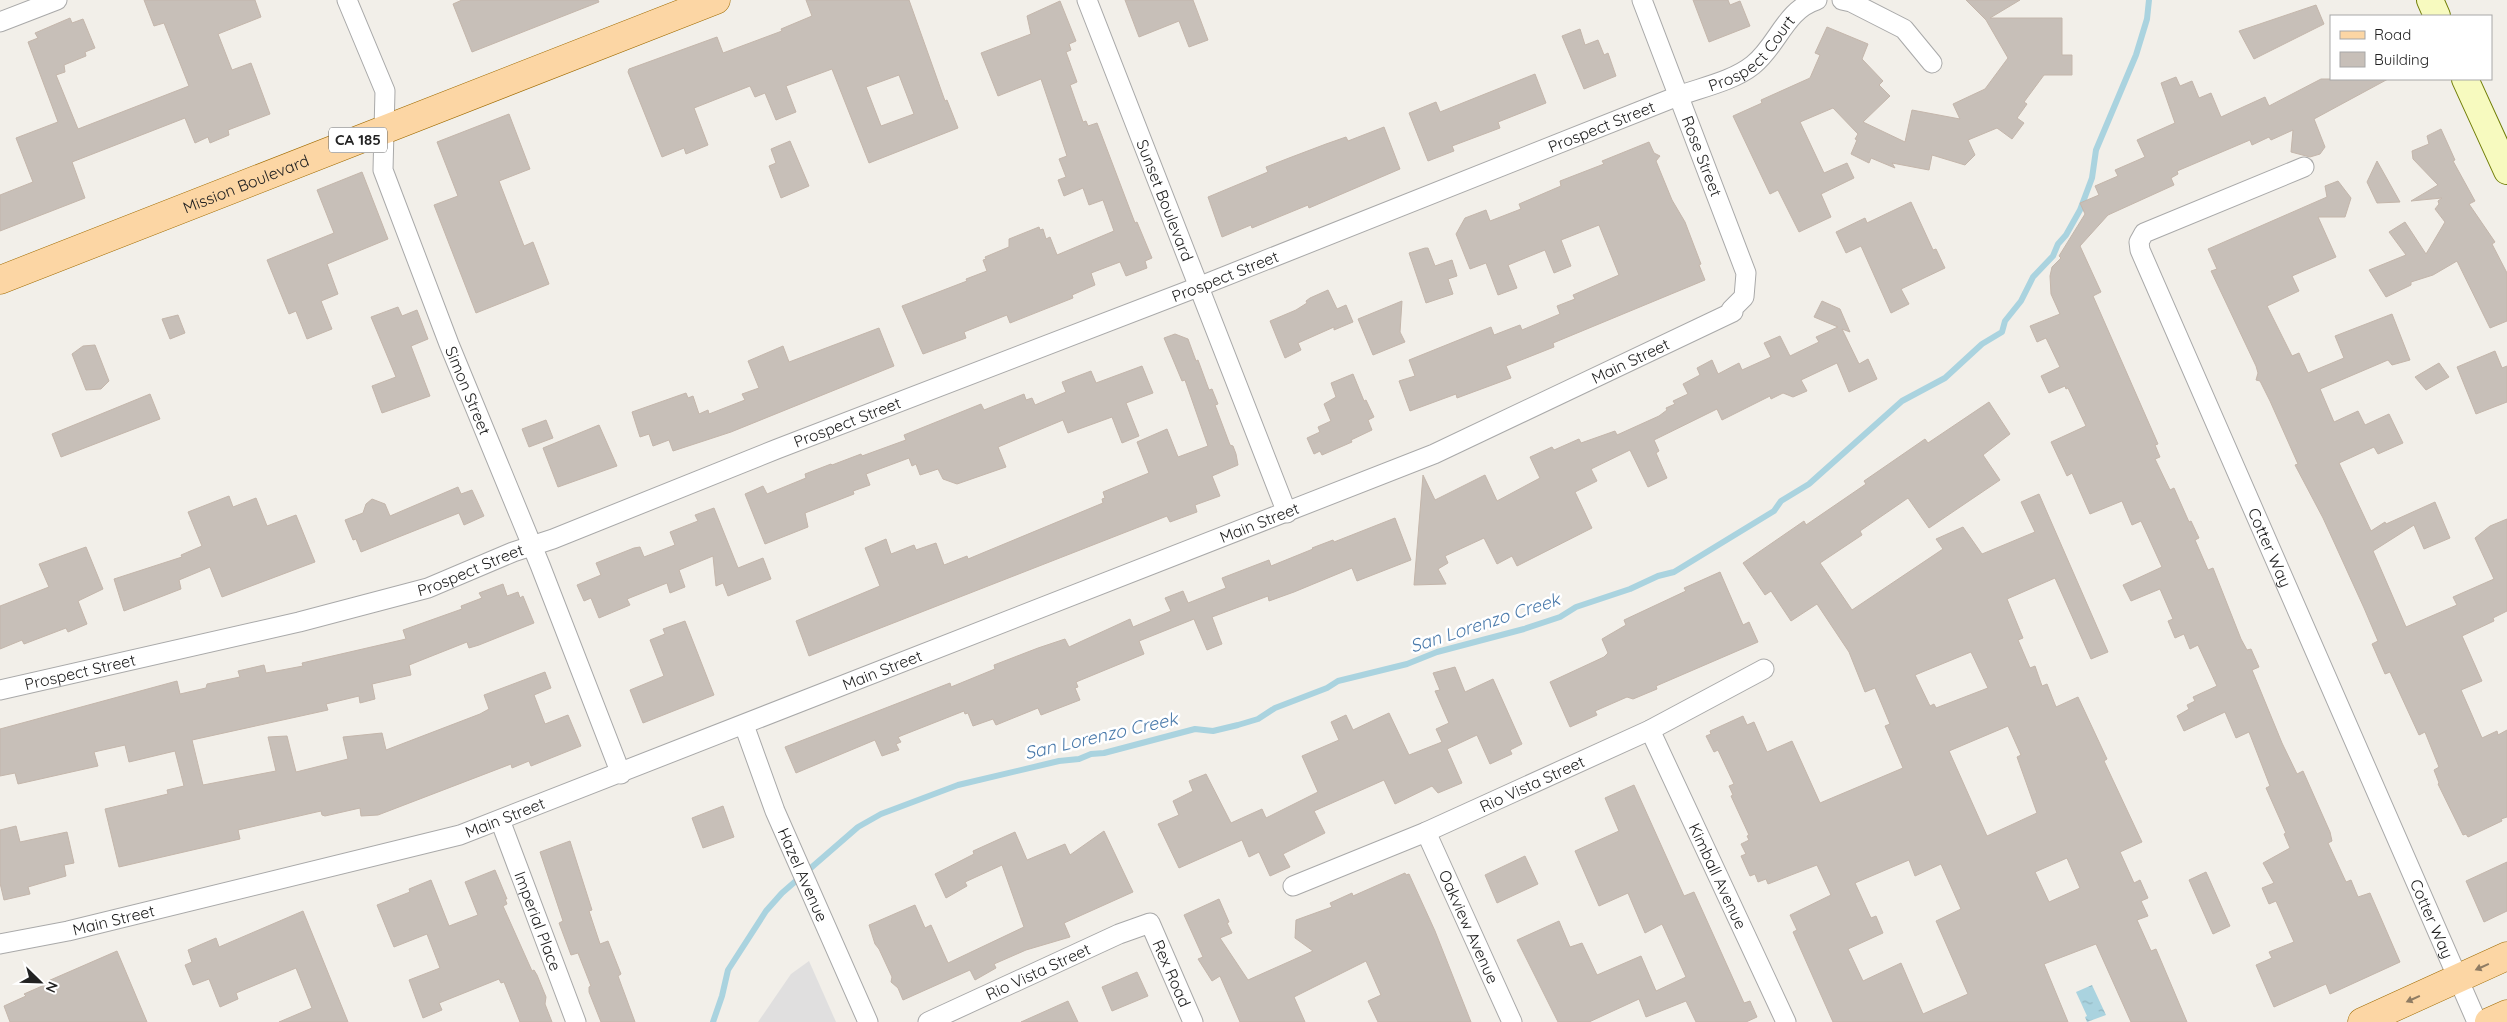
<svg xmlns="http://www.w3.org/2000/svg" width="2507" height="1022" viewBox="0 0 2507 1022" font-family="Quicksand,sans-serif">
  <defs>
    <pattern id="water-ripples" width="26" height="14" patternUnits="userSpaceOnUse" patternTransform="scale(1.25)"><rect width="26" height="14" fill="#aad3df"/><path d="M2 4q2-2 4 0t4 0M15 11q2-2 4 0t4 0" fill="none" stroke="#92b5bf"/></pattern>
  </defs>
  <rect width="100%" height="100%" fill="#f2efe9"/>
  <path fill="#e0dfdf" d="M809 961 836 1022H758L791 974Z"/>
  <path fill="url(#water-ripples)" d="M2092 985 2106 1015 2087 1022 2085 1017 2087 1016 2076 992Z"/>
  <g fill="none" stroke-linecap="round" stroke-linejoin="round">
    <path stroke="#aad3df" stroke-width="6" d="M713 1022 722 996 728 970 766 911 782 893 858 827 881 814 958 785 1059 761 1079 759 1091 754 1104 753 1195 729 1213 731 1238 725 1258 719 1275 708 1327 688 1338 681 1407 664 1437 652 1524 629 1560 617 1576 607 1630 589 1658 576 1674 572 1774 511 1781 501 1809 484 1902 401 1945 378 1982 344 2002 332 2005 321 2021 301 2033 277 2053 256 2058 244 2066 235 2080 210 2092 178 2096 150 2136 55 2147 19 2149 0"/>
  </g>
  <path fill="#c7bfb8" stroke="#c4b6ab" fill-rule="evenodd" d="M144 0H255L261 17 218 34 232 70 251 63 270 114 228 130 229 135 210 143 208 137 195 143 185 118 72 162 85 198 0 231V195L33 182 16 138 58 122 28 42 38 38 35 33 70 18 72 23 83 19 95 48 85 52 86 56 64 65 65 72 56 75 78 129 189 86 164 23 154 26Z
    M462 0H598L599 2 472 52 453 4Z
    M806 0H909L945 101 947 100 958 128 869 163 832 69 786 86 796 112 776 120 765 93 755 97 750 86 694 108 708 145 686 154 684 148 662 157 628 72 629 69 717 37 723 53 782 31 781 29 812 16ZM899 75 914 114 881 126 866 87Z
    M1125 0H1193L1208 40 1189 47 1179 21 1139 37Z
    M1693 0H1728L1730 5 1740 1 1750 26 1709 42Z
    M1966 0H2020L1990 18H2062V55H2072V75H2044L2024 102 2027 104 2017 118 2024 123 2012 139 1997 128 1968 140 1975 155 1965 165 1932 155 1929 170 1892 163 1895 168 1871 158 1869 163 1851 154 1857 140 1855 139 1858 134 1833 108 1800 122 1824 173 1847 163 1854 178 1821 194 1831 217 1799 232 1778 190 1770 194 1733 116 1762 103 1761 100 1810 78 1820 55 1815 53 1827 27 1868 44 1862 59 1883 81 1879 85 1890 96 1863 122 1905 142 1912 110 1960 119 1953 104 1985 89 2008 58 1986 20Z
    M1060 1 1076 41 1069 44 1071 50 1066 52 1077 82 1070 85 1083 122 1086 121 1088 126 1097 123 1135 223 1137 222 1152 258 1145 261 1147 268 1126 276 1120 262 1091 273 1095 285 1072 295 1073 298 1010 323 1007 315 964 332 966 338 923 354 902 306 967 281 966 279 987 271 983 260 986 259 985 257 1009 247V239L1039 227 1040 230 1043 229 1046 239 1050 237 1057 255 1114 231 1103 200 1089 205 1083 188 1064 196 1058 180 1066 177 1059 159 1067 156 1041 79 998 96 981 53 1031 34 1027 16Z
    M2316 5 2324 24 2254 59 2239 31Z
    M1580 29 1585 45 1598 40 1604 55 1608 53 1616 76 1584 89 1562 36Z
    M1535 74 1546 103 1498 122 1500 128 1452 146 1454 151 1428 161 1409 113 1436 102 1440 112Z
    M2176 77 2180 86 2192 81 2199 98 2211 93 2221 117 2265 97 2269 106 2321 79H2388L2314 119 2325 147 2320 154 2310 157 2291 152 2293 130 2271 140 2269 137 2252 145 2250 140 2177 171 2178 174 2171 178 2174 185 2108 215 2080 246 2101 292 2093 296 2158 444 2155 445 2160 457 2155 459 2170 490 2174 488 2189 522 2191 521 2199 538 2195 540 2208 570 2213 568 2241 639 2247 650 2251 649 2259 667 2252 670 2282 743 2297 774 2303 771 2330 832 2332 841 2328 843 2346 882 2351 880 2358 897 2370 893 2400 962 2330 994 2326 984 2274 1007 2256 965 2272 958 2269 952 2294 942 2276 901 2269 904 2262 888 2274 883 2263 863 2290 848 2284 834 2286 833 2266 788 2270 786 2249 732 2236 738 2225 712 2184 731 2177 716 2189 709 2187 705 2195 701 2193 697 2217 686 2198 645 2190 649 2184 634 2175 638 2168 621 2173 619 2160 589 2131 601 2123 585 2162 567 2141 521 2132 525 2122 501 2090 514 2072 473 2067 476 2051 442 2086 426 2068 388 2066 389 2065 386 2049 393 2041 376 2060 367 2046 338 2037 342 2030 326 2060 314 2051 294 2050 276 2052 267 2061 258 2059 256 2085 214 2080 203 2099 195 2095 186 2118 176 2115 170 2145 157 2137 140 2175 123 2161 83Z
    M509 114 530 169 499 181 524 246 533 242 549 284 476 313 434 205 458 196 437 142Z
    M1384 127 1400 169 1309 208 1308 205 1252 228 1251 225 1222 237 1208 197 1268 172 1266 167 1289 158 1326 144 1346 137 1348 141Z
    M2441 129 2455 160 2453 161 2475 201 2469 204 2495 242 2492 244 2507 273V321L2490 328 2457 261 2433 275 2411 282V285L2386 297 2369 270 2406 255 2389 232 2405 222 2426 254 2445 222 2435 209 2439 204 2438 201 2442 198 2411 201 2438 185 2413 159 2412 151 2429 144 2427 136Z
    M790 141 809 186 781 198 769 166 776 163 771 149Z
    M1649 142 1654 153 1660 156 1656 161 1672 200 1685 222 1701 264 1699 265 1705 280 1553 343 1554 347 1506 366 1511 378 1457 398 1456 394 1410 411 1399 381 1415 376 1409 360 1491 327 1494 335 1520 325 1522 330 1560 314 1557 306 1575 299 1573 295 1619 275 1599 225 1561 240 1571 266 1554 273 1545 250 1508 265 1517 288 1498 295 1486 263 1470 269 1456 234 1465 218 1486 210 1490 221 1521 209 1519 204 1561 186 1560 181 1604 164 1602 161Z
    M2377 161 2400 202 2377 203 2367 182Z
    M362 172 388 239 327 264 338 294 321 301 332 329 307 339 296 311 289 314 267 260 334 233 317 190Z
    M2338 181 2351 198 2345 217H2318L2336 257 2292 276 2299 291 2267 306 2292 356 2299 353 2308 373 2344 358 2335 336 2392 314 2410 360 2392 365 2388 360 2320 389 2334 422 2358 411 2365 425 2389 414 2403 443 2378 454 2374 447 2339 463 2371 531 2385 522 2386 524 2435 502 2450 538 2424 549 2414 525 2373 551 2406 627 2457 605 2453 597 2494 579 2475 538 2490 526 2507 519V611L2493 618 2494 621 2462 636 2482 681 2461 690 2482 738 2497 731 2498 735 2507 730V817L2501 819 2502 821 2468 837 2466 834 2463 835 2438 784 2439 783 2434 770 2439 767 2425 732 2419 735 2390 672 2385 674 2372 644 2378 641 2364 608 2323 518 2295 465 2298 464 2270 401 2260 381 2256 380 2258 373 2256 366 2211 271 2217 269 2208 249 2327 197 2325 186Z
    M1911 202 1933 250 1936 249 1945 268 1901 289 1909 304 1891 313 1861 246 1846 253 1836 232 1865 218 1867 223Z
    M1425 248H1428L1435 266 1452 260 1457 276 1448 279 1453 294 1426 303 1409 253Z
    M1328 290 1337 309 1346 305 1353 322 1334 330V327L1298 343 1301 350 1285 358 1270 321 1296 310 1307 303 1306 301 1310 298Z
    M1402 301 1400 332 1405 342 1373 355 1358 319Z
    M1822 301 1840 309 1850 332 1842 329 1859 364 1868 359 1877 379 1849 392 1837 363 1801 380 1807 391 1793 397 1783 393 1771 399 1770 396 1722 420 1717 409 1654 440 1659 451 1656 453 1667 478 1648 487 1630 450 1591 469 1597 481 1575 492 1592 528 1517 566 1512 556 1497 564 1484 538 1445 556 1448 563 1438 569 1446 584 1414 585 1423 475 1435 500 1485 475 1497 501 1540 478 1530 457 1552 447 1554 450 1579 439 1581 443 1615 431 1617 435 1659 416 1667 410 1666 408 1675 404 1673 401 1688 394 1683 384 1700 375 1697 368 1712 360 1718 374 1739 363 1742 370 1771 357 1764 343 1780 336 1790 356 1819 342 1816 337 1838 327 1814 317Z
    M398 307 402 316 417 310 428 339 411 346 430 396 382 413 372 386 396 377 371 317Z
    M178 315 185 333 170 339 162 319Z
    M879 328 894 366 731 432 673 451 669 440 653 446 649 434 640 437 632 412 686 393 688 398 693 396 699 414 708 410 709 414 745 400 742 394 759 388 748 361 783 346 789 362Z
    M1175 334 1188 339 1196 361 1198 360 1209 390 1212 389 1218 404 1215 405 1230 445 1233 446 1236 454 1238 465 1212 476 1220 496 1195 505 1197 512 1170 522 1167 516 809 656 796 621 880 586 865 548 886 539 891 554 914 545 916 550 936 543 944 565 967 556 968 559 1103 503 1102 499 1105 498 1103 492 1149 473 1137 442 1167 429 1178 457 1208 446 1185 380 1182 381 1164 338Z
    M95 345 109 381 101 389 86 390 72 354 83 346Z
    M2495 351 2502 368 2507 366V402L2476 414 2457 367Z
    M2439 363 2449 377 2426 390 2415 377Z
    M1142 366 1153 393 1126 403 1139 436 1122 443 1112 417 1068 433 1063 420 998 447 1006 467 957 484 943 479 938 469 920 475 916 464 912 466 909 458 866 474 870 485 853 491 854 494 805 513 808 527 765 544 745 494 763 486 767 494 806 478 805 474 831 464 832 465 861 454 862 456 906 440 904 435 981 404 984 410 1024 394 1026 400 1032 398 1035 405 1066 392 1062 382 1091 371 1096 383Z
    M1353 374 1364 401 1366 400 1374 417 1368 420 1372 430 1351 440 1352 442 1322 455 1320 451 1314 454 1307 438 1320 432 1318 427 1331 421 1324 404 1336 397 1331 383Z
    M150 394 160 419 61 457 52 434Z
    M1989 402 2010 434 1983 455 2000 480 1929 528 1908 498 1860 531 1862 535 1820 563 1852 610 1943 549 1936 539 1963 527 1982 554 2035 532 2021 502 2039 494 2108 652 2091 659 2055 578 2007 599 2023 638 2018 640 2030 668 2035 666 2042 686 2047 684 2056 707 2078 697 2107 759 2104 761 2142 842 2120 852 2134 883 2140 880 2148 898 2141 901 2148 916 2137 920 2151 951 2156 949 2187 1022H2131L2096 944 2044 964 2068 1022H1833L1793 932 1797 930 1790 915 1831 895 1817 865 1768 884 1766 879 1758 882 1755 874 1750 876 1741 856 1746 854 1741 844 1749 840 1747 836 1749 835 1731 796 1733 795 1729 786 1734 784 1718 750 1714 752 1706 736 1711 734 1710 731 1743 716 1747 725 1754 722 1767 752 1792 741 1820 803 1903 768 1885 726 1890 724 1875 688 1865 692 1849 652 1817 604 1791 621 1771 591 1765 595 1743 563 1804 521 1806 525 1866 484 1864 481 1925 439 1928 443ZM1971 652 1988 688 1936 708 1934 704 1930 706 1915 675ZM2008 726 2021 755 2017 757 2037 813 1987 836 1949 751ZM2067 858 2080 888 2049 902 2035 872ZM1909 860 1915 876 1941 864 1961 909 1936 921 1968 994 1923 1014 1901 963 1863 981 1848 949 1883 933 1876 916 1871 918 1855 883Z
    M546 420 553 438 529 447 522 429Z
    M599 425 617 466 558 487 543 448Z
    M458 487 461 494 472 490 484 516 464 525 459 513 361 552 356 539 353 540 345 520 363 513 366 504 372 499 385 504 390 516Z
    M229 496 233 507 256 498 267 526 296 515 315 562 222 597 210 567 179 580 181 589 124 611 114 579 182 557 181 555 202 546 188 512Z
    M714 508 738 568 763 558 771 579 728 596 723 583 716 586 713 556 679 570 685 587 670 593 667 583 627 599 630 605 599 618 591 598 584 601 577 585 601 575 596 563 634 548 640 547 644 557 675 545 670 532 698 521 695 515Z
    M1395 518 1411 560 1357 581 1352 568 1294 592 1269 601 1268 596 1212 617 1222 644 1207 650 1194 619 1139 641 1144 654 1076 682 1078 687 1075 688 1080 700 1041 715 1038 708 996 725 993 719 973 726 968 713 965 714 964 711 898 737 901 742 896 744 899 750 882 756 875 740 796 773 785 747 950 683 951 687 995 669 994 665 1038 648 1065 639 1069 647 1130 619 1133 627 1171 611 1165 598 1183 591 1188 603 1226 588 1222 578 1269 560 1271 566 1313 549 1312 548 1333 540 1334 542Z
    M86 547 103 589 78 601 87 624 68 632 66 628 24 644 22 640 0 649V606L49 587 39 564Z
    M1720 572 1743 625 1749 622 1758 642 1656 686 1657 689 1633 699 1627 697 1595 711 1597 715 1570 727 1550 682 1604 657 1608 653 1602 639 1626 625 1624 620 1686 591 1684 588Z
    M503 584 507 596 518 592 520 598 523 596 534 623 479 645 469 648 467 642 409 665 411 675 372 684 375 699 360 703 359 696 326 704 328 710 192 740 203 785 276 771 268 737 287 736 296 772 348 759 343 737 382 733 386 750 480 714 489 709 484 695 545 672 551 688 534 695 545 724 568 715 581 746 531 766 529 761 512 768 511 764 378 815 361 816 360 808 325 816 322 815 321 811 238 830 240 839 119 867 105 809 168 794 167 790 184 786 175 751 129 762 125 745 94 752 98 766 18 784 15 773 0 776V729L177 681 180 694 206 688 207 684 240 677 238 671 264 665 266 673 303 666 302 663 406 639 403 630 462 609 461 606 482 598 479 593Z
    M685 621 714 695 643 723 630 690 664 676 650 640 665 634 663 629Z
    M1455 667 1465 692 1493 679 1522 744 1510 750 1512 754 1490 764 1477 735 1447 749 1462 783 1438 793 1432 786 1395 804 1384 780 1314 811 1325 833 1283 854 1290 867 1270 876 1259 852 1249 857 1242 840 1179 868 1158 824 1179 815 1173 801 1193 791 1189 781 1206 774 1231 823 1262 809 1266 818 1318 792 1302 756 1339 740 1331 722 1346 715 1353 730 1389 713 1409 755 1442 742 1436 729 1449 723 1435 691 1440 690 1433 673Z
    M1634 785 1684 896 1694 892 1744 1003 1750 1001 1757 1017 1746 1022H1696L1686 1001 1646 1017 1639 999 1589 1022H1558L1517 940 1559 921 1570 947 1582 943 1597 975 1641 956 1656 991 1686 977 1662 924 1645 933 1628 893 1599 906 1575 851 1619 831 1605 798Z
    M723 806 734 837 703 848 692 818Z
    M16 826 20 842 67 832 74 863 64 865 66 876 28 887 30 894 4 900 0 883V830Z
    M1104 831 1133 892 1064 923 1070 937 1026 950 994 964 996 968 975 980 970 970 903 1000 898 988 891 982 892 977 879 949 875 944 869 925 915 905 925 928 931 925 948 963 1024 927 1002 865 965 882 967 886 946 898 935 874 974 854 973 851 1015 832 1027 860 1065 844 1070 855Z
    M570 841 592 910 589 911 600 944 608 941 621 974 618 976 635 1022H601L589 992V987L591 986 578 953 571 955 559 923 563 921 540 852Z
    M1525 856 1538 884 1497 903 1485 875Z
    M2507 862V911L2484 922 2466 881Z
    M495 870 507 899H505L507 904 503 906 532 971 534 970 537 975 546 997 545 1004 552 1022H520L504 982 501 983 499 979 439 1003 442 1010 423 1018 409 980 440 968 427 934 394 947 377 905 410 892 409 889 431 880 449 926 478 915 465 882Z
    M2206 872 2230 926 2213 934 2189 880Z
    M1405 873 1406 875 1409 874 1435 931 1471 1022H1378L1368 1001 1381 995 1366 961 1294 997 1305 1022H1240L1220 976 1212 981 1198 959 1203 957 1184 915 1219 899 1229 922 1227 923 1232 933 1220 938 1248 980 1313 951 1295 938 1296 920 1332 907 1330 903 1352 893 1353 896Z
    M303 911 348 1022H279L312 1008 296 968 236 993 238 999 220 1007 209 979 193 985 185 965 192 962 188 950 216 938 219 947Z
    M117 951 147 1022H10L4 1006 26 996 24 994 49 983 48 981Z
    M1137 972 1148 996 1112 1011 1102 987Z
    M1068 1001 1078 1022H1021Z"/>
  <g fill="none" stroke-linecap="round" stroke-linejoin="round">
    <g stroke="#a9a9a9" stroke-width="21">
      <g id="minor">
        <path id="s1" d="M347 0 385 91 383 170 449 344 540 565 621 774"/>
        <path id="s2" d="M1087 0 1287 513"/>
        <path d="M1842 0 1851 2 1904 29 1932 63"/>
        <path d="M0 22 57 0"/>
        <path id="s3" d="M2304 167 2144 233 2139 242 2140 250 2477 1022"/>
        <path id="s4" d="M0 690 299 622 428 588 513 552 553 539 777 449 1198 287 1678 96C1703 87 1733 81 1753 65 1778 45 1785 10 1817 0"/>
        <path id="s5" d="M744 725 775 811 868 1022"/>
        <path id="s6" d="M1650 730 1786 1022"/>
        <path id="s7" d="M500 820 576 1022"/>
        <path id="s8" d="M1426 832 1512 1022"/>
        <path id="s9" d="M1293 886 1426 832 1650 730 1764 669"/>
        <path id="s10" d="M0 944 68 931 460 835 1434 454 1733 312 1731 310 1744 297 1746 273 1642 0"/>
        <path id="s11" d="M928 1022 1119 934 1150 923 1193 1022"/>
      </g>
    </g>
    <g stroke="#707d05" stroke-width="28">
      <path id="secondary" d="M2430 0 2437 16
        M2465 79 2507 171"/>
    </g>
    <g stroke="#a06b00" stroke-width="29">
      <g id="primary">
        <path id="s12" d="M0 280 716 0"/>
        <path d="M2362 1022 2507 956"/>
        <path d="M2489 1022 2507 1014"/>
      </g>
    </g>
    <use href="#minor" stroke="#fff" stroke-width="19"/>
    <use href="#secondary" stroke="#f7fabf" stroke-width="26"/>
    <use href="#primary" stroke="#fcd6a4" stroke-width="28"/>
  </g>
  <defs><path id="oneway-solid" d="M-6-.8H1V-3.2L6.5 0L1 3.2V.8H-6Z" transform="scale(1.25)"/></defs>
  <g fill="#8f7c63">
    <use href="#oneway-solid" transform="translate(2482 967) rotate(156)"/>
    <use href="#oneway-solid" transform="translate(2413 999) rotate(156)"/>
  </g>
  <g text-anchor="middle" stroke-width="5" stroke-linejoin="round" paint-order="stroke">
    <rect fill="#fff" stroke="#646464" stroke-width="1" x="329" y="127.5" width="58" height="25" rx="4"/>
    <g font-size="15" font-weight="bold" fill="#222">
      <text x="358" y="145">CA 185</text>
    </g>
    <g font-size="16" fill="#222" stroke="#fff">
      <text dy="6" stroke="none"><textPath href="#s4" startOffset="1871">Prospect Court</textPath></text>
      <text dy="6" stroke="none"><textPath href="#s4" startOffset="1701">Prospect Street</textPath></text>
      <text transform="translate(1702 156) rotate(69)" y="6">Rose Street</text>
      <text dy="6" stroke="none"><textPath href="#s12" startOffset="264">Mission Boulevard</textPath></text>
      <text dy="6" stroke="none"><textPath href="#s2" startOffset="215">Sunset Boulevard</textPath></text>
      <text dy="6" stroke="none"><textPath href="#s4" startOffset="1296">Prospect Street</textPath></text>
      <text dy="6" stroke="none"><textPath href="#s10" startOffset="1736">Main Street</textPath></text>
      <text dy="6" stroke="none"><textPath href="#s1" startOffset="414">Simon Street</textPath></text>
      <text dy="6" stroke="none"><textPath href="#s4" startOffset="891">Prospect Street</textPath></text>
      <text dy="6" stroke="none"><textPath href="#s10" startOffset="1331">Main Street</textPath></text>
      <text dy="6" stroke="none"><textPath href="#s3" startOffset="516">Cotter Way</textPath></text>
      <text dy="6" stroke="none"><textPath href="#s4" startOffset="486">Prospect Street</textPath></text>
      <text dy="6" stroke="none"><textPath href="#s10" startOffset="926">Main Street</textPath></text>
      <text dy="6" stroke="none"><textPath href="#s4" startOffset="82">Prospect Street</textPath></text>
      <text dy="6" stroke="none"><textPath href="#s9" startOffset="260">Rio Vista Street</textPath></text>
      <text dy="6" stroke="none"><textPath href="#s10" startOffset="521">Main Street</textPath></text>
      <text dy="6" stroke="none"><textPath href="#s5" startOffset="161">Hazel Avenue</textPath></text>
      <text dy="6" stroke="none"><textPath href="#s6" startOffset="161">Kimball Avenue</textPath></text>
      <text dy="6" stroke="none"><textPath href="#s3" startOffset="921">Cotter Way</textPath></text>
      <text dy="6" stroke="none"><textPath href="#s10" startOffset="116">Main Street</textPath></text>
      <text dy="6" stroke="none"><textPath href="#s7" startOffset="108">Imperial Place</textPath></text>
      <text dy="6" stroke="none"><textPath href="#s8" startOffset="104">Oakview Avenue</textPath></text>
      <text dy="6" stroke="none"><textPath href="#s11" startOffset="121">Rio Vista Street</textPath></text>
      <text dy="6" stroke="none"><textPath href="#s11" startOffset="298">Rex Road</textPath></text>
    </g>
    <g font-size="18" font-style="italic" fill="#4a7aab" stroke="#fff">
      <text transform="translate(1485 623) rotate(-18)" y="6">San Lorenzo Creek</text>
      <text transform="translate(1101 736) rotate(-13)" y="6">San Lorenzo Creek</text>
    </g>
  </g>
  <rect x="2330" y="15" width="162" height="65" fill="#ffffff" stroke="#a7a7a7"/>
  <rect x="2340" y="31" width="25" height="8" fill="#fcd6a4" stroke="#a7a7a7"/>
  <text x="2374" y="40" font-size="15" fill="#222222">Road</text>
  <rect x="2340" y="52" width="25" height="15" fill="#c7bfb8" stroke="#a7a7a7"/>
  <text x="2374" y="65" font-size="15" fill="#222222">Building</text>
  <g transform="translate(40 982) rotate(113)" stroke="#ffffff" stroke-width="4" paint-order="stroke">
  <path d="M0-4L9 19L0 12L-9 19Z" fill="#222222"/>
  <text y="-8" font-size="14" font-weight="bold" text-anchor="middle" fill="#222222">N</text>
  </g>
</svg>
